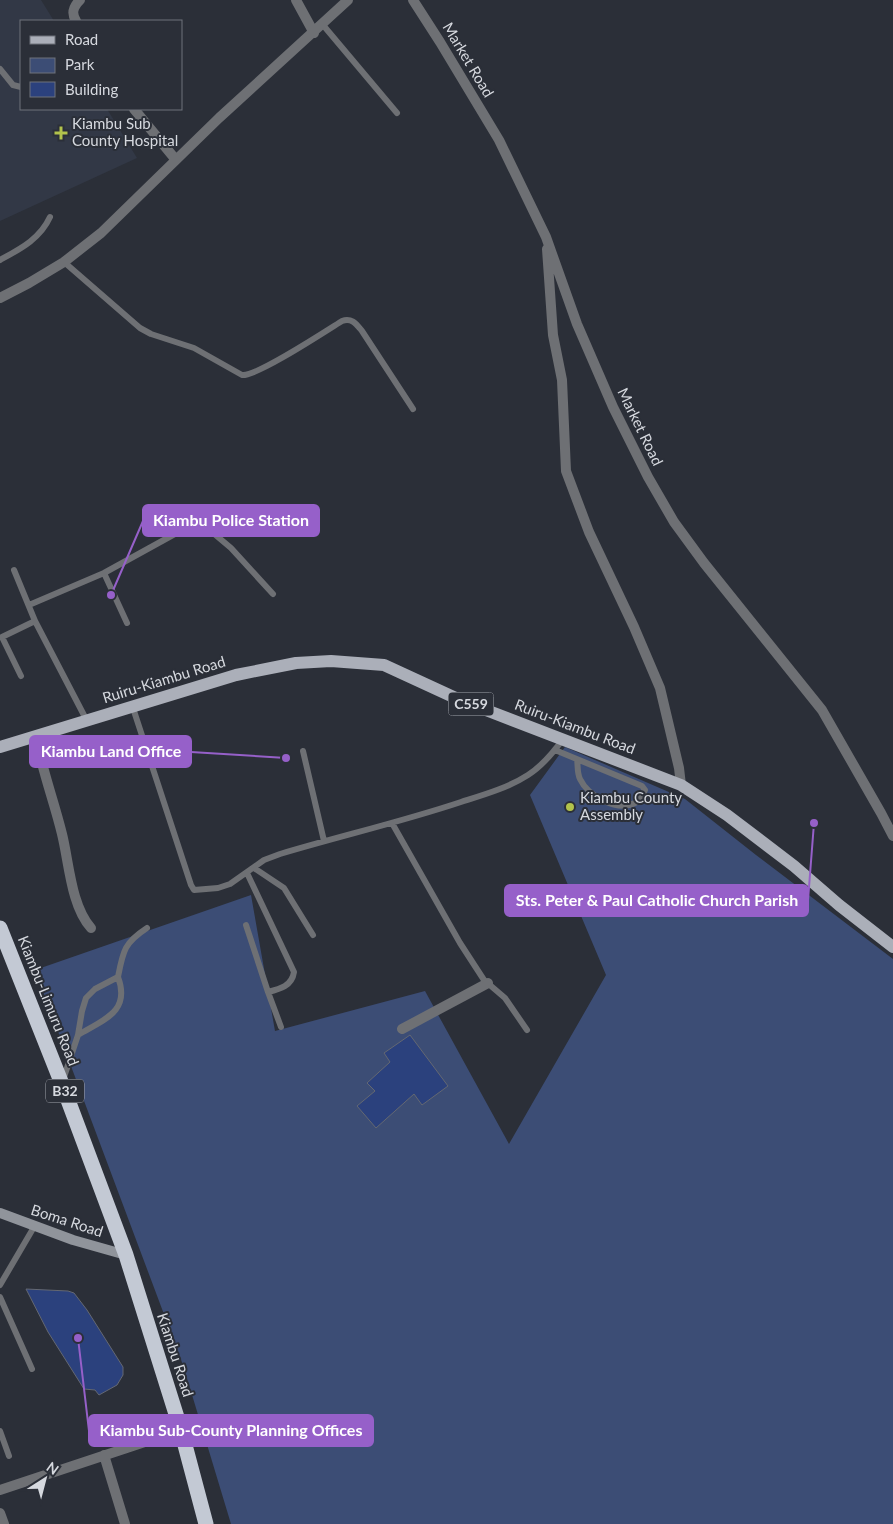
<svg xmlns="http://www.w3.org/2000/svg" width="893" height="1524" viewBox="0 0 893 1524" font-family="Lato,sans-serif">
  <rect width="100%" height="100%" fill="#2b2f38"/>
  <path fill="#323846" d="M0 0H41L54 21H21V109H107L137 158 0 221Z"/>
  <path fill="#3c4d75" d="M565 747 685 799 756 855 893 959V1524H231L183 1365 35 970 251 895 275 1031 425 991 509 1144 606 975 530 795Z"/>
  <path fill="#2b417d" stroke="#646872" d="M410 1035 448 1086 422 1105 414 1094 376 1128 357 1106 375 1091 367 1083 390 1062 384 1053Z
    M26 1289 68 1291 74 1293 87 1310 123 1367V1375L117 1385 99 1395 95 1390 84 1389 48 1332Z"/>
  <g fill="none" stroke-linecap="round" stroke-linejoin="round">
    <path stroke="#6e7074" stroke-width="6" d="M323 25 397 113
      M0 69 13 85 21 87
      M0 260C20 249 40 239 50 217
      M64 262 140 328 151 334 194 348 242 375C256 377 326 331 342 321 352 317 357 325 362 331L413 409
      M14 570 35 621 87 721
      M104 573 127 623
      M29 605 104 573 182 530 198 527 212 532 231 548 273 594
      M21 676 2 637 35 621
      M133 708 191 885 194 890 218 888 230 884 264 860 280 854C340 836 401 822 461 802 483 795 508 788 528 775 542 766 553 753 563 739
      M555 750 642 786 645 790C643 795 640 800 635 803 617 812 588 796 580 779 577 773 578 766 577 759
      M303 751 324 841
      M392 823 460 943 484 980 505 998 527 1030
      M254 868 284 888 313 935
      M247 873 294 972C292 986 280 989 268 992L281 1027
      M246 925 268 992
      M78 1035C103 1020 131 1012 118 977
      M63 1080 78 1035 82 1011 86 998 95 989 118 977C123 951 124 943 147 928
      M0 1285 34 1227
      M0 1297 32 1369
      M0 1431 9 1456"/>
    <path stroke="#6e7074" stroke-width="10" d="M296 0 314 33
      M413 0 440 42 499 140 546 237 577 324 613 407 648 477 674 522 704 563 822 710 881 813 893 836
      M76 21C71 13 73 7 80 0
      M134 109 176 160
      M547 249 553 335 562 380 566 471 589 532 634 627 660 688 679 768 681 785
      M0 298 29 283 64 262 101 233 219 118 348 0
      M36 737C42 770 54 801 62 834 69 862 71 906 91 928
      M402 1029 488 983
      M104 1455 125 1524
      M0 1490 181 1430
      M0 1513 4 1524"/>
    <path stroke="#90949b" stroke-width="10" d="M0 1213 73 1240 126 1255"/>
    <path stroke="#abafb9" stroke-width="12" d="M0 747 236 675 296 663 331 661 384 665 460 700 681 785 727 815 794 866 839 905 893 947"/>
    <path stroke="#c3c9d4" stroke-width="15" d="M0 928 62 1084 126 1255 181 1430 206 1524"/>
  </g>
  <g fill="#b2c34c" stroke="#2b2f38" stroke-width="2">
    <path d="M58.5 125.5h5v5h5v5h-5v5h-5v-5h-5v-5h5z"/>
    <circle cx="570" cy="807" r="5"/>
  </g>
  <g text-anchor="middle" stroke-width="4" stroke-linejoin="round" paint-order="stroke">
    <g fill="#2b2f38" stroke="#a3a6ad" stroke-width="1">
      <rect x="448.5" y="692.5" width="45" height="23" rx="4"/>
      <rect x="46" y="1079.5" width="38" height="23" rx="4"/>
    </g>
    <g font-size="14" font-weight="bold" fill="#d6d9df">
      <text x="471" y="709">C559</text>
      <text x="65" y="1096">B32</text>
    </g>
    <g font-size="15" fill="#d6d9df" stroke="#2b2f38">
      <text transform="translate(468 60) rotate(59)" y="5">Market Road</text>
      <text transform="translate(640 427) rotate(64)" y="5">Market Road</text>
      <text transform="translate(164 680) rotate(-17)" y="5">Ruiru-Kiambu Road</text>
      <text transform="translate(575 727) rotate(21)" y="5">Ruiru-Kiambu Road</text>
      <text transform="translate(48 1001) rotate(68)" y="5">Kiambu-Limuru Road</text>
      <text transform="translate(67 1221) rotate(18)" y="5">Boma Road</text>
      <text transform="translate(175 1355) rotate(72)" y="5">Kiambu Road</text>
    </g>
    <g font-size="15" fill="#d6d9df" stroke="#2b2f38" text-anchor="start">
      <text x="72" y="129">Kiambu Sub<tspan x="72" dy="17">County Hospital</tspan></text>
      <text x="580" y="803">Kiambu County<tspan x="580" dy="17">Assembly</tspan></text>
    </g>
  </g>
  <path fill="none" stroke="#9660c9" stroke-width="2" d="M111 595L143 521M286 758L191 752M814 823L808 900M78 1338L89 1431"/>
  <g fill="#9660c9" stroke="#2b2f38" stroke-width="2">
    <circle cx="111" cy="595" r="5"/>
    <circle cx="286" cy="758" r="5"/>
    <circle cx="814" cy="823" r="5"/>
    <circle cx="78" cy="1338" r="5"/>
  </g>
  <g fill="#9660c9" stroke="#9660c9" stroke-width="2">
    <rect x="143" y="505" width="176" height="31" rx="5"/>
    <rect x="30" y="736" width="161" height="31" rx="5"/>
    <rect x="505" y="885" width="303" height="31" rx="5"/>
    <rect x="89" y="1415" width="284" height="31" rx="5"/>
  </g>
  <g font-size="16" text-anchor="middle" font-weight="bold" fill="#fff">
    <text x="231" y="526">Kiambu Police Station</text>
    <text x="111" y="757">Kiambu Land Office</text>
    <text x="657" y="906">Sts. Peter &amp; Paul Catholic Church Parish</text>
    <text x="231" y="1436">Kiambu Sub-County Planning Offices</text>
  </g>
  <rect x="20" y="20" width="162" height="90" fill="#2b2f38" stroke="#6f737b"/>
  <rect x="30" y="36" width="25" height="8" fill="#abafb9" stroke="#6f737b"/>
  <text x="65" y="45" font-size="15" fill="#d6d9df">Road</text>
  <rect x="30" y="58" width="25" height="15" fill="#3c4d75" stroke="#6f737b"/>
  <text x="65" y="70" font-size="15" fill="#d6d9df">Park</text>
  <rect x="30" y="82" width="25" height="15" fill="#2b417d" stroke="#6f737b"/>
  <text x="65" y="95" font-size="15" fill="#d6d9df">Building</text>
  <g transform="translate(45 1479) rotate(36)" stroke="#2b2f38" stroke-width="4" paint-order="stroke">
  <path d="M0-4L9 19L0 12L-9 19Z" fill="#d6d9df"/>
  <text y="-8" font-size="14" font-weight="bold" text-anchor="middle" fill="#d6d9df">N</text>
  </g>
</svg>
